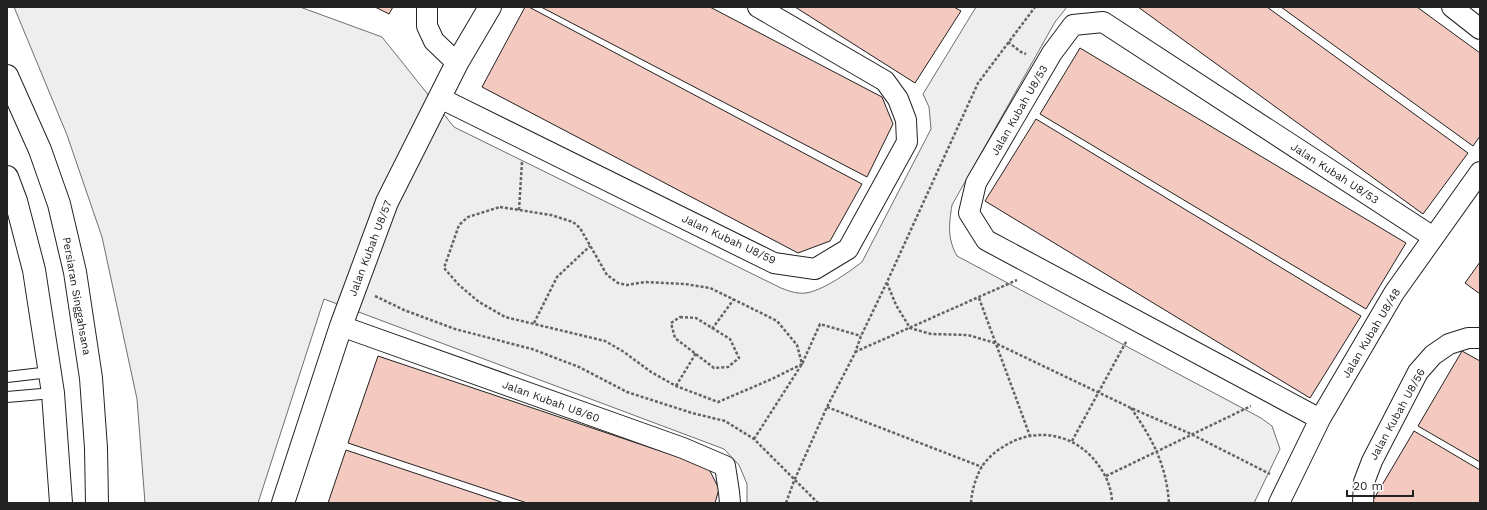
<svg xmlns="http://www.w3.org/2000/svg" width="1487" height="510" viewBox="0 0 1487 510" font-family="'Work Sans',sans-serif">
  <rect width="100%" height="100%" fill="#fff"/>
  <path fill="#eee" stroke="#6f6f6f" d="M14 7H300L382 37 454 127 781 288C787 290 793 293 799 293 816 296 849 272 862 262L931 129 929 107 923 94 976 7H1067L1055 22 952 205C949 224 947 238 957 256L1261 418 1272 426 1280 449 1254 503H747V484L739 465 724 449 324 299 258 503H145L137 399 102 237 67 135Z"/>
  <path fill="#f3c9c0" stroke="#222" d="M375 7H393L389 14Z
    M525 7H529L862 184 830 241 798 253 482 87Z
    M541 7H710L882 97 893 124 867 177Z
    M795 7H954L961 11 915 83Z
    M1138 7H1267L1468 153 1423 214Z
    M1281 7H1417L1480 53V136L1473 146Z
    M1080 48 1406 243 1366 309 1040 114Z
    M1036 119 1361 316 1310 398 985 201Z
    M1480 262V294L1465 283Z
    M1462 351 1480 361V462L1418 426Z
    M378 356 708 467 719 489 715 503H527L348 443Z
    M1414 431 1480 470V503H1374L1372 502Z
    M346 450 504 503H328Z"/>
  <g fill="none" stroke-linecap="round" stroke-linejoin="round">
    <g stroke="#222" stroke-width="12">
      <path id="lane" d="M7 377 50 372
        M7 397 53 393"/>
    </g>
    <g stroke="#222" stroke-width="22">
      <path id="street" d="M427 7V26L434 41 457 63
        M1452 7 1480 29
        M440 98 774 263 815 269 848 249 907 142 906 120 898 99 885 81 758 7
        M341 326 683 448 725 466 729 492 730 503
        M1320 419 986 240 969 213 976 183 1052 53 1073 25 1103 22 1433 237
        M1279 503 1320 419 1394 293 1480 172
        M1363 503 1364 482 1372 461 1418 372 1433 355 1449 344 1468 338H1480"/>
    </g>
    <g stroke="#222" stroke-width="24">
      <path id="secondary" d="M7 76 40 150 59 204 75 272 91 378 96 448 97 503
        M7 177 16 201 34 270 53 393 61 503
        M283 503 341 326 387 202 457 63 490 7"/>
    </g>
    <path stroke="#646464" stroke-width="2.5" stroke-dasharray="3 2" stroke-linecap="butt" d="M1008 42 1021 52 1026 54
      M500 207 551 215 573 222 580 228 607 275 618 283 627 285 645 282 685 284 710 288 745 305 777 321 797 345 802 364 772 379 718 402 676 386 651 372 624 352 605 341 505 317 479 302 459 285 444 268 459 225 468 217Z
      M519 210 522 162
      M887 283 896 305 910 328 931 334 968 335 995 343 1131 408 1191 434 1270 474
      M375 296 404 310 455 329 532 349 579 367 627 392 692 413 725 421 754 439 818 503
      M979 298 1030 436
      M680 317 696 318 730 339 739 358 728 367 714 368 675 338 671 323Z
      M534 323 557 277 590 246
      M712 329 734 299
      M855 352 1017 280
      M676 386 696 353
      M827 407 982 467
      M1131 408C1153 440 1166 464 1169 503
      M754 439 802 364 820 324 861 336
      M1072 441 1127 340
      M1106 476 1251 406
      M786 503 794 481 827 407 855 353 861 336 887 282 978 83 1035 7
      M971 503C972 490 975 480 981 468 986 460 994 452 1003 447 1036 425 1077 434 1099 466 1107 477 1112 490 1112 503"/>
    <use href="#lane" stroke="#fff" stroke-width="10"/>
    <use href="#street" stroke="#fff" stroke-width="20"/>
    <use href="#secondary" stroke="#fff" stroke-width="22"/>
  </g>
  <g text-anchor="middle" stroke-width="3" stroke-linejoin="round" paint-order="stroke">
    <g font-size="11" fill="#222" stroke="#fff">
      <text transform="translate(1019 110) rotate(-60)" y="4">Jalan Kubah U8/53</text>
      <text transform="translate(1335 173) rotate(33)" y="4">Jalan Kubah U8/53</text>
      <text transform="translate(729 239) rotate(25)" y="4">Jalan Kubah U8/59</text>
      <text transform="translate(370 248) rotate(-69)" y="4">Jalan Kubah U8/57</text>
      <text transform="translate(77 296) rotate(80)" y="4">Persiaran Singgahsana</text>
      <text transform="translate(1371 333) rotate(-59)" y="4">Jalan Kubah U8/48</text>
      <text transform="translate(551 401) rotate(20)" y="4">Jalan Kubah U8/60</text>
      <text transform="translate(1397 414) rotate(-61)" y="4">Jalan Kubah U8/56</text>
    </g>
  </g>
  <rect width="1487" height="510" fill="none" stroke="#222222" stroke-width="16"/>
  <path d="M1347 490v6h66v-6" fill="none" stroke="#222222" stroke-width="2"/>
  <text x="1353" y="490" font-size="12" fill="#222222" stroke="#ffffff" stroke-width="3" paint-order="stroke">20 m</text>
</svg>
